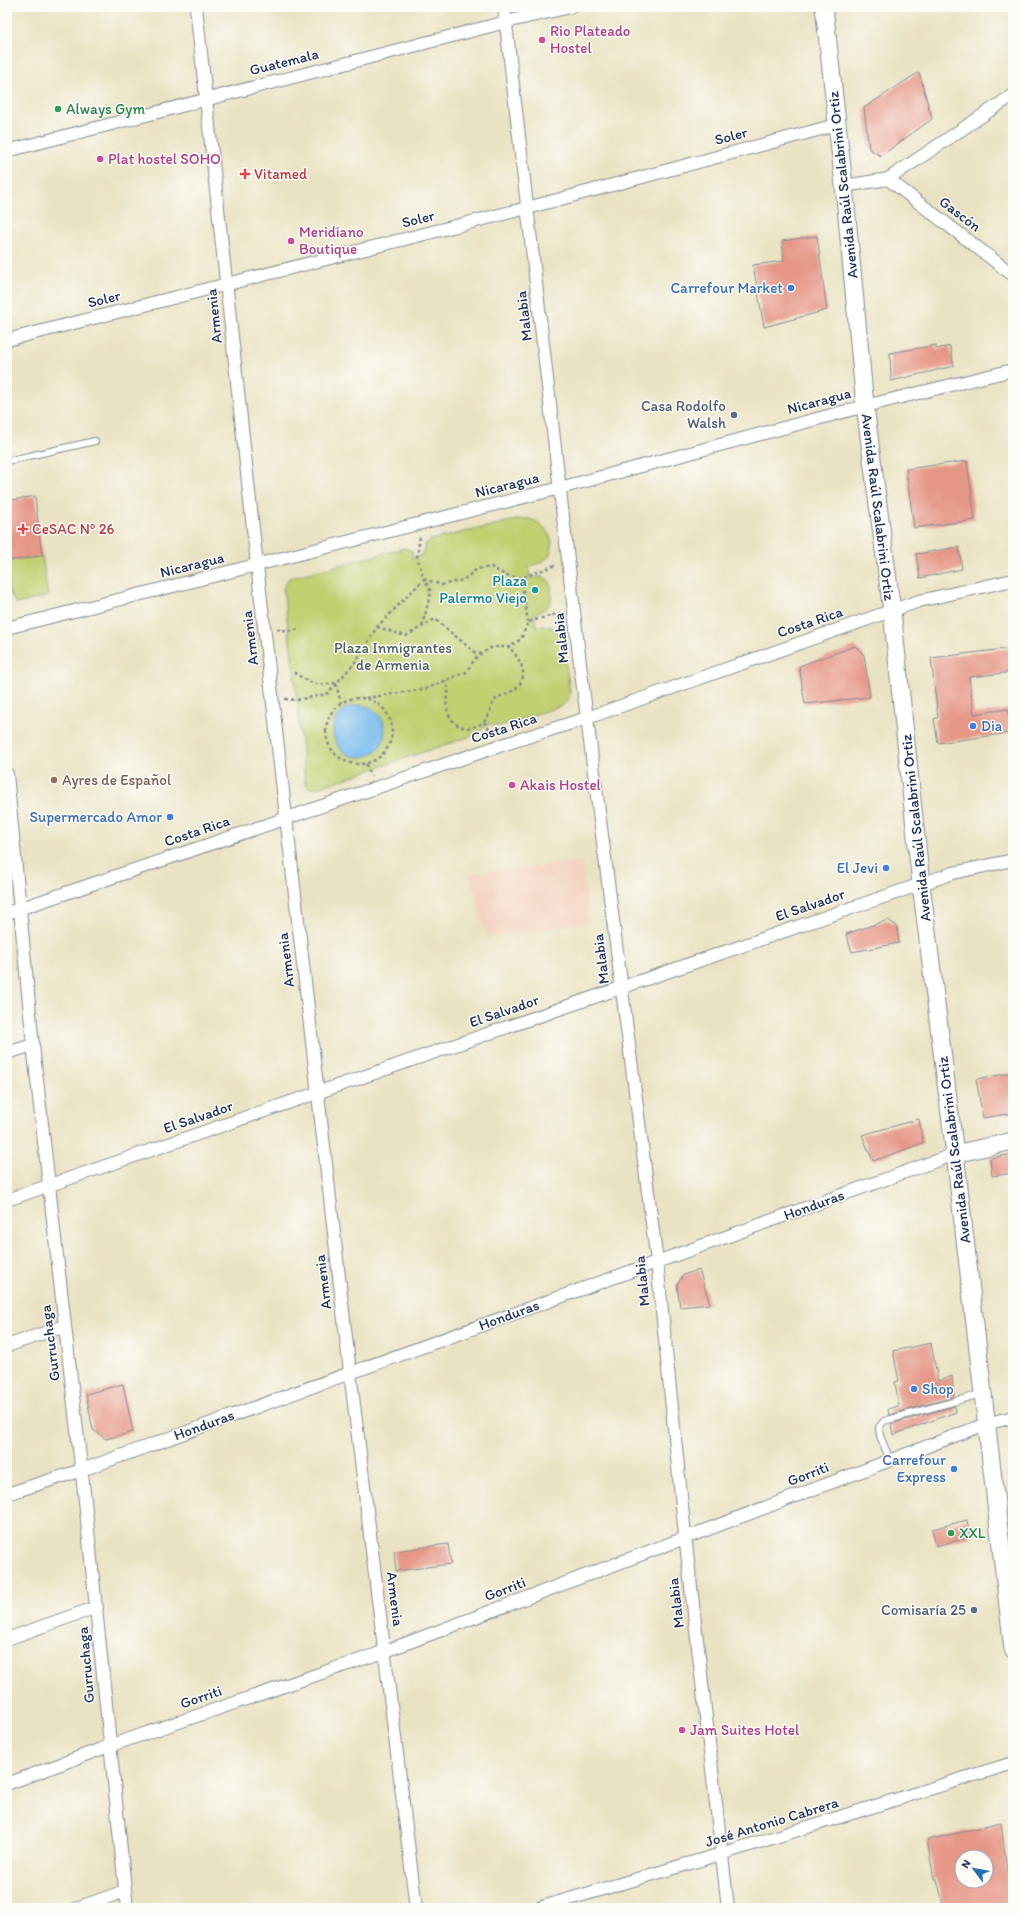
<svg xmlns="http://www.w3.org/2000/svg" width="1020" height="1915" viewBox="0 0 1020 1915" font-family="Itim,sans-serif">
  <rect width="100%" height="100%" fill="#fdfcf7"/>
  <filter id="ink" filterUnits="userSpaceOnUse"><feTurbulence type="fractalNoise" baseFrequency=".025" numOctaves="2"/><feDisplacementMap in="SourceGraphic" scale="8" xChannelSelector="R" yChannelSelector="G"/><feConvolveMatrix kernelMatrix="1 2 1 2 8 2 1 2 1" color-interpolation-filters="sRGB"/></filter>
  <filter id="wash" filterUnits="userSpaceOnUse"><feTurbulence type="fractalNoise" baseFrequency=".012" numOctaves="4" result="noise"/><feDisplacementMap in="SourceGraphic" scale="16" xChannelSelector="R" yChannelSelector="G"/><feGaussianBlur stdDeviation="0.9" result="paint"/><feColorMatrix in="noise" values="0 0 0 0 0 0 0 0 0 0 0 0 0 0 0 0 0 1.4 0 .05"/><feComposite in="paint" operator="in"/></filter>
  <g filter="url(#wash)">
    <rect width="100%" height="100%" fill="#eae3c3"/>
    <path fill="#f4d3c0" d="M582 861 589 922 487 937 469 874Z"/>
    <path fill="#c3d072" stroke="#6f8068" d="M520 519C524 519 529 518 532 520 547 524 560 546 546 559 541 563 534 565 529 567L530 578C534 578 541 576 545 578 550 581 551 584 551 589 553 605 549 608 534 614L536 626H545L554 628 561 636 570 691 569 699 563 705 500 726 487 724 477 734 314 789 308 787 305 783 294 672 283 588 289 578 405 548 412 551V558L422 555 425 545 431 540Z
      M42 556 48 596 17 604C6 594 7 575 7 561Z"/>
    <path fill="#75baec" stroke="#4874a5" d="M333 731a26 26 0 1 1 52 0a26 26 0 1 1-52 0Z"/>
    <g id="blocks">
      <path fill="#e69888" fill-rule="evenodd" d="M919 72 932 119 881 156 869 149 864 108Z
        M817 236 827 310 764 327 753 265 784 261 782 241Z
        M936 345V349L950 346 954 366 891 381 890 353Z
        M967 461 975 520 914 528 906 469Z
        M35 496 42 556 7 561V501Z
        M959 547 962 569 920 578 916 554Z
        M855 646 864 655 870 697 805 704 799 666Z
        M1012 648 1013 672 969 677 974 714 1008 709 1011 733 938 743 934 719 938 718 931 658Z
        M888 920 897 926 899 943 852 952 846 934Z
        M1011 1073 1013 1113 983 1118 976 1079Z
        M919 1119 923 1143 873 1161 862 1135Z
        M1013 1154V1173L992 1176 990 1158Z
        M699 1270 710 1304 680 1307 677 1285 683 1275Z
        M931 1343 938 1381 952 1376 954 1397 889 1415 888 1409 899 1406 895 1382 899 1381 893 1351Z
        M123 1384 133 1432 106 1439 93 1430 86 1394Z
        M955 1406 956 1412 893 1435 891 1424Z
        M967 1520 970 1537 936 1546 932 1529Z
        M448 1544 451 1564 396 1571 394 1551Z
        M1001 1823 1012 1908H944L937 1879H934L927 1840ZM962 1857H986V1881H962Z"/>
    </g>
  </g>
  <g filter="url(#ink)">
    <use href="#blocks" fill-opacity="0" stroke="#828990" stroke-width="1"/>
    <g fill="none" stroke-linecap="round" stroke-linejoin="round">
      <g stroke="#828990" stroke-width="8">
        <path id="lane" d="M7 461 95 441
          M890 1460 880 1436 879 1427 884 1421 981 1394"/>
      </g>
      <g stroke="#828990" stroke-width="14">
        <path id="street" d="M196 7 257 565 350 1372 416 1908
          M504 7 581 672 657 1262 685 1535 728 1908
          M7 151 506 22 570 7
          M888 179 1013 275
          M844 186 888 179 1013 95
          M7 340 527 208 836 125
          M7 628 560 488 865 406 1013 370
          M7 774 33 1045 85 1501 127 1908
          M7 913 499 746 587 718 919 601 1013 580
          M7 1053 33 1045
          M7 1200 921 884 953 873 1013 860
          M7 1346 64 1326
          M7 1494 82 1470 955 1154
          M7 1639 97 1607
          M7 1784 109 1746 386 1651 986 1424 1013 1417
          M77 1908 125 1891
          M539 1908 721 1854 1013 1763"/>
      </g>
      <g stroke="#828990" stroke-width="19">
        <path id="secondary" d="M824 7 844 186 865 406 892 611 921 884 955 1154 1013 1649
          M955 1154 1013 1141"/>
      </g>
      <path stroke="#828990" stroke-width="2.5" stroke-dasharray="3 3" stroke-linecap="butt" d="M420 537 417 557 424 579 431 592 422 626
        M521 578 528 622
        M424 579 442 585 463 580 477 569 491 567 505 575 521 578 556 565
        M377 627 406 636 435 619 478 655
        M277 629 289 631 301 629
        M294 672C310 684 316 686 335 683
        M444 680 449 690C439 714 459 738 482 723 491 717 489 707 496 699 499 696 505 695 509 693 532 681 523 662 509 647
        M336 684 341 703
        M366 698 425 689 466 672 478 655 493 647H509L521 639 528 622 560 613
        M326 731a33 33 0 1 1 66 0a33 33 0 1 1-66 0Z
        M285 699 297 700 327 694 357 660 377 627 424 579
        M484 722 493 735
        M366 764 371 776"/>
      <use href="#lane" stroke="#fff" stroke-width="6"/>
      <use href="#street" stroke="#fff" stroke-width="12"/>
      <use href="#secondary" stroke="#fff" stroke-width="17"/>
    </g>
  </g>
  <g fill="#d1479c" stroke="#fdfcf7" stroke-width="1.5">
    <circle cx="542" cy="40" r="4"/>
    <circle cx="100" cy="159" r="4"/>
    <circle cx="291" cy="241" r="4"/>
    <circle cx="512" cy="785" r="4"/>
    <circle cx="682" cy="1730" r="4"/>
  </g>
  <g fill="#2e9e5b" stroke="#fdfcf7" stroke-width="1.5">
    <circle cx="58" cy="109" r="4"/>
    <circle cx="951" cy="1533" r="4"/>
  </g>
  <g fill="#e0444e" stroke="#fdfcf7" stroke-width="1.5">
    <path d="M243 168h4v4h4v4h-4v4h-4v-4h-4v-4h4z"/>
    <path d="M21 523h4v4h4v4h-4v4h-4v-4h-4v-4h4z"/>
  </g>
  <g fill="#3f7fe0" stroke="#fdfcf7" stroke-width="1.5">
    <circle cx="791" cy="288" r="4"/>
    <circle cx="973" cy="726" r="4"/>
    <circle cx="170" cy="817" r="4"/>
    <circle cx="886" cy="868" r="4"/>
    <circle cx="914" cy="1389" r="4"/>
    <circle cx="954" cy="1469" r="4"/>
  </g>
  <g fill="#5c6f8a" stroke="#fdfcf7" stroke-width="1.5">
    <circle cx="734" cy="415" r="4"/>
    <circle cx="974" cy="1610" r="4"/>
  </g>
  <circle fill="#0f9aa8" stroke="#fdfcf7" stroke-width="1.5" cx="535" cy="590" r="4"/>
  <circle fill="#8d6e63" stroke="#fdfcf7" stroke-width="1.5" cx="54" cy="780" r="4"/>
  <g text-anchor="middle" stroke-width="3" stroke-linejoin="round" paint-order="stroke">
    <g font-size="15" fill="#b23c85" stroke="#fdfcf7" text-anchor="start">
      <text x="550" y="36">Rio Plateado<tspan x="550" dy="17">Hostel</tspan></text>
      <text x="108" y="164">Plat hostel SOHO</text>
      <text x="299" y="237">Meridiano<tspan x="299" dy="17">Boutique</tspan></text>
      <text x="520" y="790">Akais Hostel</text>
      <text x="690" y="1735">Jam Suites Hotel</text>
    </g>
    <g font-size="15" fill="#1b2f5e" stroke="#fdfcf7">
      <text transform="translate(284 62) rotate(-14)" y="5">Guatemala</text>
      <text transform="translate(731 136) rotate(-15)" y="5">Soler</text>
      <text transform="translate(843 185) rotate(-96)" y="5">Avenida Raúl Scalabrini Ortiz</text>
      <text transform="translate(960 214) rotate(37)" y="5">Gascón</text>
      <text transform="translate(418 219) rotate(-14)" y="5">Soler</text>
      <text transform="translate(104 299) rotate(-14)" y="5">Soler</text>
      <text transform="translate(214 316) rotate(-96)" y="5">Armenia</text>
      <text transform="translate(524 316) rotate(-97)" y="5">Malabia</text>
      <text transform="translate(819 401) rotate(-15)" y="5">Nicaragua</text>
      <text transform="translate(507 485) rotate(-14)" y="5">Nicaragua</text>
      <text transform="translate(878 507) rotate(83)" y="5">Avenida Raúl Scalabrini Ortiz</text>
      <text transform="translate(192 565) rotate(-14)" y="5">Nicaragua</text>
      <text transform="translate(810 622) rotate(-19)" y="5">Costa Rica</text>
      <text transform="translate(250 638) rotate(-97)" y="5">Armenia</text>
      <text transform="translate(561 638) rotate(-96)" y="5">Malabia</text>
      <text transform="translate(504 728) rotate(-18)" y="5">Costa Rica</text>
      <text transform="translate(916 828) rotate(-96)" y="5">Avenida Raúl Scalabrini Ortiz</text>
      <text transform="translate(197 831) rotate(-19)" y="5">Costa Rica</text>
      <text transform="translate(810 905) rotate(-19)" y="5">El Salvador</text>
      <text transform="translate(601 959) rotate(-97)" y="5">Malabia</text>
      <text transform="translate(286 960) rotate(-97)" y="5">Armenia</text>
      <text transform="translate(504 1011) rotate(-19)" y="5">El Salvador</text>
      <text transform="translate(198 1117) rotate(-19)" y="5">El Salvador</text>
      <text transform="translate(954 1150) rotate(-97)" y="5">Avenida Raúl Scalabrini Ortiz</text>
      <text transform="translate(814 1205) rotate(-20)" y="5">Honduras</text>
      <text transform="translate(642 1281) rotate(-96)" y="5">Malabia</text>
      <text transform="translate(323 1282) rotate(-97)" y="5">Armenia</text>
      <text transform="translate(509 1315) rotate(-20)" y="5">Honduras</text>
      <text transform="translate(50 1343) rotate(-97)" y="5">Gurruchaga</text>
      <text transform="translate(204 1425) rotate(-20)" y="5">Honduras</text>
      <text transform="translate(808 1474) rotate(-21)" y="5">Gorriti</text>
      <text transform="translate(505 1589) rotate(-21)" y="5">Gorriti</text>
      <text transform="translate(395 1599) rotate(83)" y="5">Armenia</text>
      <text transform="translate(676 1603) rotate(-97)" y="5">Malabia</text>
      <text transform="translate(86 1665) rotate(-95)" y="5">Gurruchaga</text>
      <text transform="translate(201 1697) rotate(-19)" y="5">Gorriti</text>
      <text transform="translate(772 1822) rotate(-17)" y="5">José Antonio Cabrera</text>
    </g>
    <g font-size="15" fill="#27864d" stroke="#fdfcf7" text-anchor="start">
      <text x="66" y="114">Always Gym</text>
      <text x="959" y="1538">XXL</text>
    </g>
    <g font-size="15" fill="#be3a42" stroke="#fdfcf7" text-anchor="start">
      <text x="254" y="179">Vitamed</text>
      <text x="32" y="534">CeSAC Nº 26</text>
    </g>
    <g font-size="15" fill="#366cbe" stroke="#fdfcf7" text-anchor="end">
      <text x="783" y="293">Carrefour Market</text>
      <text x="981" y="731" text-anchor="start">Dia</text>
      <text x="162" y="822">Supermercado Amor</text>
      <text x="878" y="873">El Jevi</text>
      <text x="922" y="1394" text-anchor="start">Shop</text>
      <text x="946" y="1465">Carrefour<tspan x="946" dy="17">Express</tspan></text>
    </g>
    <g font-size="15" fill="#4e5e75" stroke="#fdfcf7" text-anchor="end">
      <text x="726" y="411">Casa Rodolfo<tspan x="726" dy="17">Walsh</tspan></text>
      <text x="966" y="1615">Comisaría 25</text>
    </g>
    <g font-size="15" fill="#0d838f" stroke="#fdfcf7" text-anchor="end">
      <text x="527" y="586">Plaza<tspan x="527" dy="17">Palermo Viejo</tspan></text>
    </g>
    <g font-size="15" fill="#4d5f64" stroke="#fdfcf7">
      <text x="393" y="653">Plaza Inmigrantes<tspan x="393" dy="17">de Armenia</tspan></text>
    </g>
    <g font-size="15" fill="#785e54" stroke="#fdfcf7" text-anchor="start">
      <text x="62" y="785">Ayres de Español</text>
    </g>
  </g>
  <rect width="1020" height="1915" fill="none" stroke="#fdfcf7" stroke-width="24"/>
  <g transform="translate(974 1869) rotate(302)"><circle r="19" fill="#fdfcf7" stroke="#a3aaba"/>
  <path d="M0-3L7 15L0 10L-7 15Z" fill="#1f6fb2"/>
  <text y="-6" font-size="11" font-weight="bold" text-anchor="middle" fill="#1b2f5e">N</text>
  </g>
</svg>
